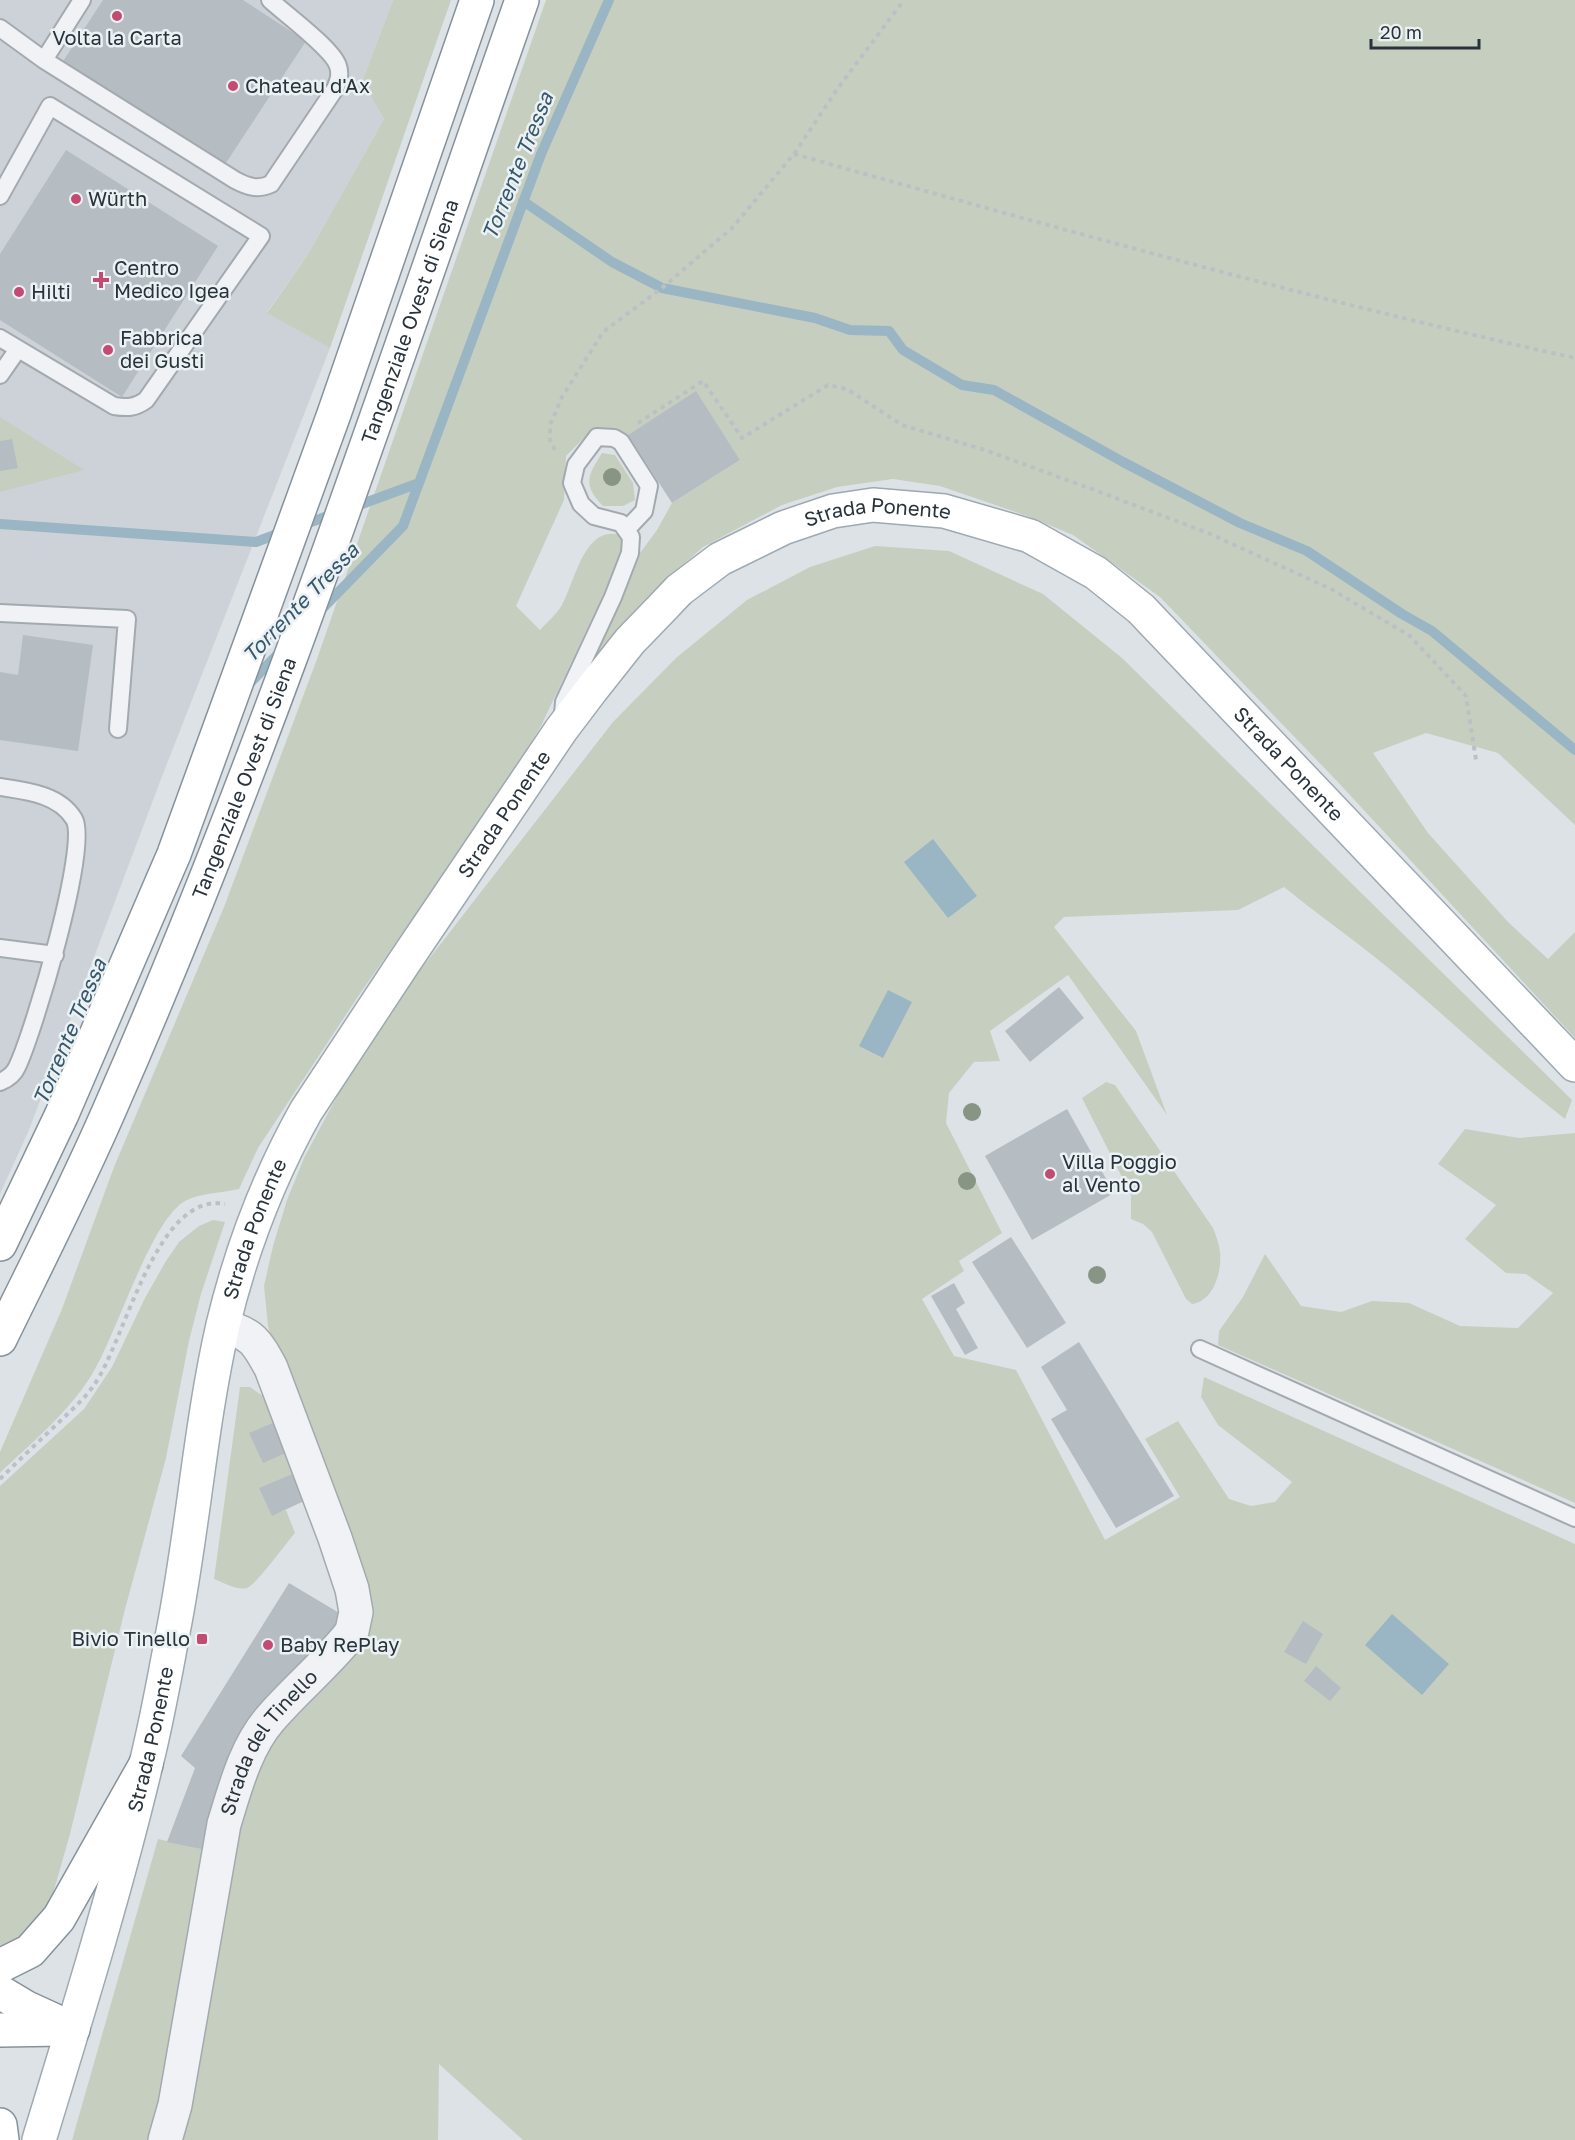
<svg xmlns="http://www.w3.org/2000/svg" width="1575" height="2140" viewBox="0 0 1575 2140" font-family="'Golos Text',sans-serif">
  <rect width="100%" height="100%" fill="#dde2e6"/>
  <path fill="#ccd2d7" d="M0 0H393L362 82 384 119 307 256 267 312 330 348 161 779 29 1130 0 1194Z"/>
  <path fill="#c6cfbf" d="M393 0H451L330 348 267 313 307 256 384 119 362 82Z
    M546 0H1575V825L1498 753 1426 733 1373 753 1428 833 1508 922 1548 959 1575 932V1038L1336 780 1160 597 1073 535 1030 517 940 486 893 479 837 487 782 505 703 547 666 580 581 671 637 557 657 530 672 503 740 460 696 392 628 435 594 428 566 456 564 500 516 606 540 630C547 622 557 614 562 605 575 582 584 525 620 535L625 545 620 559 541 726 511 777 357 998 258 1148 239 1189C222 1193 200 1193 185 1201 150 1221 116 1337 91 1376 68 1413 31 1443 0 1473V1452L62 1309 114 1167 224 907 317 659Z
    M0 417 84 470 0 492V471L18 467 12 439 0 441Z
    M602 453 615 455 633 483 635 500 623 506H603C582 485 588 475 602 453Z
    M875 546 949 551 1043 594 1122 658 1572 1100 1565 1119C1503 1071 1446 1016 1386 966 1353 939 1317 914 1284 887L1238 910 1064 917 1054 927 1136 1031 1167 1115 1068 975 990 1031 1000 1061 974 1062 949 1093 946 1123 1002 1233 959 1261 964 1271 922 1299 954 1356 1016 1370 1105 1540 1180 1497 1145 1439 1178 1421 1229 1499 1251 1506 1275 1502 1292 1482 1218 1425 1201 1397 1204 1377 1575 1544V2140H523L439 2064 438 2140H179L236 1827 260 1758 366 1618 275 1357 268 1326 264 1286 273 1246 287 1200 304 1158 341 1089 387 1013 613 722 676 658 747 600 810 567Z
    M1106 1082 1115 1085 1213 1228C1216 1236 1219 1243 1220 1252 1222 1271 1214 1301 1192 1304L1186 1299 1152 1232 1143 1224 1131 1219V1195L1082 1098Z
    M1465 1129 1519 1138 1575 1133V1503L1218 1345 1219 1331 1243 1297 1265 1254 1301 1306 1341 1312 1372 1301 1409 1303 1460 1326 1518 1328 1553 1293 1526 1274 1506 1273 1465 1239 1496 1205 1438 1164Z
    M213 1220 225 1222 201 1294 189 1341 166 1458 124 1613 70 1834 52 1897 43 1917 0 1956V1486L84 1409 112 1367 145 1298 166 1261 179 1242 199 1226Z
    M240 1387H250L271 1402 301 1494 292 1474 260 1488 272 1515 286 1510 295 1533C286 1543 257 1584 247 1588 238 1591 222 1582 214 1579Z
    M158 1839 206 1850 153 2140H72Z"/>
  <path fill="#9ab6c4" d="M933 839 977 896 948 918 904 862Z
    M888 990 912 1002 883 1058 859 1046Z
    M1392 1614 1449 1664 1422 1695 1365 1645Z"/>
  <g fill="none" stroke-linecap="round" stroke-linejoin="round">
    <path stroke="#9ab6c4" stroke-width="10" d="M523 201 612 262 662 288 815 318 850 330 889 331 903 350 962 385 994 390 1123 462 1240 523 1307 551 1402 614 1432 631 1575 750
      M351 508 419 483
      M0 524 256 542 285 531
      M300 526 336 513
      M318 613 403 526 541 154 609 0
      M247 686 280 652"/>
  </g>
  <path fill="#b5bcc2" d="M103 0H243L306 41 222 169 62 63Z
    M66 150 218 246 122 397 0 320V254Z
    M696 391 740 460 672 503 628 435Z
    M12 439 18 468 0 471V441Z
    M23 635 93 645 78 751 0 740V672L18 675Z
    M1059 987 1084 1018 1030 1062 1005 1031Z
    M1067 1109 1114 1193 1032 1240 985 1156Z
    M1011 1237 1066 1323 1027 1348 972 1262Z
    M954 1283 965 1303 956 1309 978 1348 965 1355 931 1296Z
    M1079 1342 1174 1496 1116 1528 1051 1419 1067 1410 1041 1367Z
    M275 1422 288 1452 263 1463 249 1433Z
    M292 1474 304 1501 272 1516 259 1488Z
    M289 1583 346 1617 206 1850 167 1842 195 1768 181 1756Z
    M1303 1621 1323 1634 1306 1664 1284 1652Z
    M1316 1666 1341 1688 1330 1701 1304 1681Z"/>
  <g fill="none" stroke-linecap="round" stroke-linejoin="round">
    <g stroke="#a3aaaf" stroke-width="20">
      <path id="lane" d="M0 28 44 60 235 180C248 187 258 190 271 184L335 89C338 82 341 75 338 66 333 49 285 14 270 0
        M44 60 82 0
        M0 196 50 106 261 236 146 400C135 408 127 408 114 406L0 338
        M0 375 18 349
        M0 613 127 619 118 729
        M563 714 564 702 613 597 630 553 631 537 621 523 594 516 581 504 572 483 576 465 597 437 614 438 621 442 649 486 644 511 626 530
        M0 787C26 791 59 794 74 819 90 845 33 1034 17 1067 14 1074 7 1079 0 1082
        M0 948 55 955
        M1200 1349 1575 1518"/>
    </g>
    <g stroke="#a3aaaf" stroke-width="36">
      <g id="street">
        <path id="s1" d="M165 2140 175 2105 224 1824C235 1789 245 1748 270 1719 294 1691 323 1667 347 1638L352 1631 356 1612 352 1589 335 1538 271 1368C258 1344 252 1332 223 1327"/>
      </g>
    </g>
    <g stroke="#9ea9b1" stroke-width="36">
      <g id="primary">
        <path id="s2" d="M39 2140C77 2015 116 1890 146 1764 157 1720 165 1676 173 1632 193 1531 200 1426 223 1325 241 1250 268 1179 306 1111L403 964 561 730 592 689 630 641 661 609 679 590 720 559 783 528 833 511 873 505 944 511 1030 536 1096 573 1141 609 1575 1065"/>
      </g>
    </g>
    <g stroke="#86929b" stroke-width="36">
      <g id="highway">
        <path d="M0 1244 62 1114 174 854 334 414 477 0"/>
        <path id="s3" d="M0 1339C38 1261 78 1183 112 1104 270 744 392 370 522 0"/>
        <path d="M0 1966 30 1951 59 1918 146 1764"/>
        <path d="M0 1992 25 2007 73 2029"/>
        <path d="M0 2030 64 2029"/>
        <path d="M0 2125 2 2140"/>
      </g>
    </g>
    <path stroke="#bcc0c5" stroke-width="4" stroke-dasharray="4.5 4.5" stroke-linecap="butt" d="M794 154C1053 227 1312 300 1575 358
      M638 423 703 381 742 438 828 385 847 389 902 425 985 450 1097 491 1208 533 1331 589 1410 636 1466 696 1476 760
      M555 450 550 440V425L562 397 603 332 662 288 732 228 794 154 838 88 904 0
      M0 1479C18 1461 37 1443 56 1425 69 1412 83 1401 94 1385 125 1342 156 1191 225 1204"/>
    <use href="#lane" stroke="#f0f2f5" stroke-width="16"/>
    <use href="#street" stroke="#f0f2f5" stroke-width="33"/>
    <use href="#primary" stroke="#fff" stroke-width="33"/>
    <use href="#highway" stroke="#fff" stroke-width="33"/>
  </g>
  <g fill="#889585">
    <circle cx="612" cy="477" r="9"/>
    <circle cx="972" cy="1112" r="9"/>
    <circle cx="967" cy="1181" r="9"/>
    <circle cx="1097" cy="1275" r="9"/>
  </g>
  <g fill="#c34a73" stroke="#ecf1f4" stroke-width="2">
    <circle cx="117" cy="16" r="6"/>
    <circle cx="233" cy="86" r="6"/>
    <circle cx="76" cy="199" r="6"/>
    <path d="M98 271h6v6h6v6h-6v6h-6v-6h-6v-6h6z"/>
    <circle cx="19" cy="292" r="6"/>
    <circle cx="108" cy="350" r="6"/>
    <circle cx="1050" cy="1174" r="6"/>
    <rect x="196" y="1633" width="12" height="12" rx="3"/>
    <circle cx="268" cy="1645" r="6"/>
  </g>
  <g text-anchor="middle" stroke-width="5" stroke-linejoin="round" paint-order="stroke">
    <g font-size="20" fill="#28333b" stroke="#ecf1f4" text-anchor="start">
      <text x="117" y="45" text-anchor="middle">Volta la Carta</text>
      <text x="245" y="93">Chateau d'Ax</text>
      <text x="88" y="206">Würth</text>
      <text x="114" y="275">Centro<tspan x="114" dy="23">Medico Igea</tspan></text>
      <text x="31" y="299">Hilti</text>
      <text x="120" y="345">Fabbrica<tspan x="120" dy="23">dei Gusti</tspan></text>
      <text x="1062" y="1169">Villa Poggio<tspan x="1062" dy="23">al Vento</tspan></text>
      <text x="190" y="1646" text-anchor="end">Bivio Tinello</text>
      <text x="280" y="1652">Baby RePlay</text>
    </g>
    <g font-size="20" fill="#28333b" stroke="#ecf1f4">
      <text dy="7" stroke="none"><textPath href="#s3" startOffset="1098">Tangenziale Ovest di Siena</textPath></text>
      <text dy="7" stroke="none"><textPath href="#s2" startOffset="1928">Strada Ponente</textPath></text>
      <text dy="7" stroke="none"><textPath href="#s2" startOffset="2432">Strada Ponente</textPath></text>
      <text dy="7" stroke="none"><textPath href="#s3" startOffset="612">Tangenziale Ovest di Siena</textPath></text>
      <text dy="7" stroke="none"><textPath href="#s2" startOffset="1424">Strada Ponente</textPath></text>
      <text dy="7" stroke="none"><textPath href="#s2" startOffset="938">Strada Ponente</textPath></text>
      <text dy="7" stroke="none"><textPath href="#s2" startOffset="416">Strada Ponente</textPath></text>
      <text dy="7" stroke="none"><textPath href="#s1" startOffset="416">Strada del Tinello</textPath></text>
    </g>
    <g font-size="21" font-style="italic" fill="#35586c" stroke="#ecf1f4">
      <text transform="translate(518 166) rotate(-68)" y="7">Torrente Tressa</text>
      <text transform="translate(301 603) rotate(-46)" y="7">Torrente Tressa</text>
      <text transform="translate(70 1032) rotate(-67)" y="7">Torrente Tressa</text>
    </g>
  </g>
  <path d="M1371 39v9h108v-9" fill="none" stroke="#28333b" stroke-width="3"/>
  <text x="1380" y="39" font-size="18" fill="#28333b" stroke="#ecf1f4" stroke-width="4.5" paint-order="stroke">20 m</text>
</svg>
